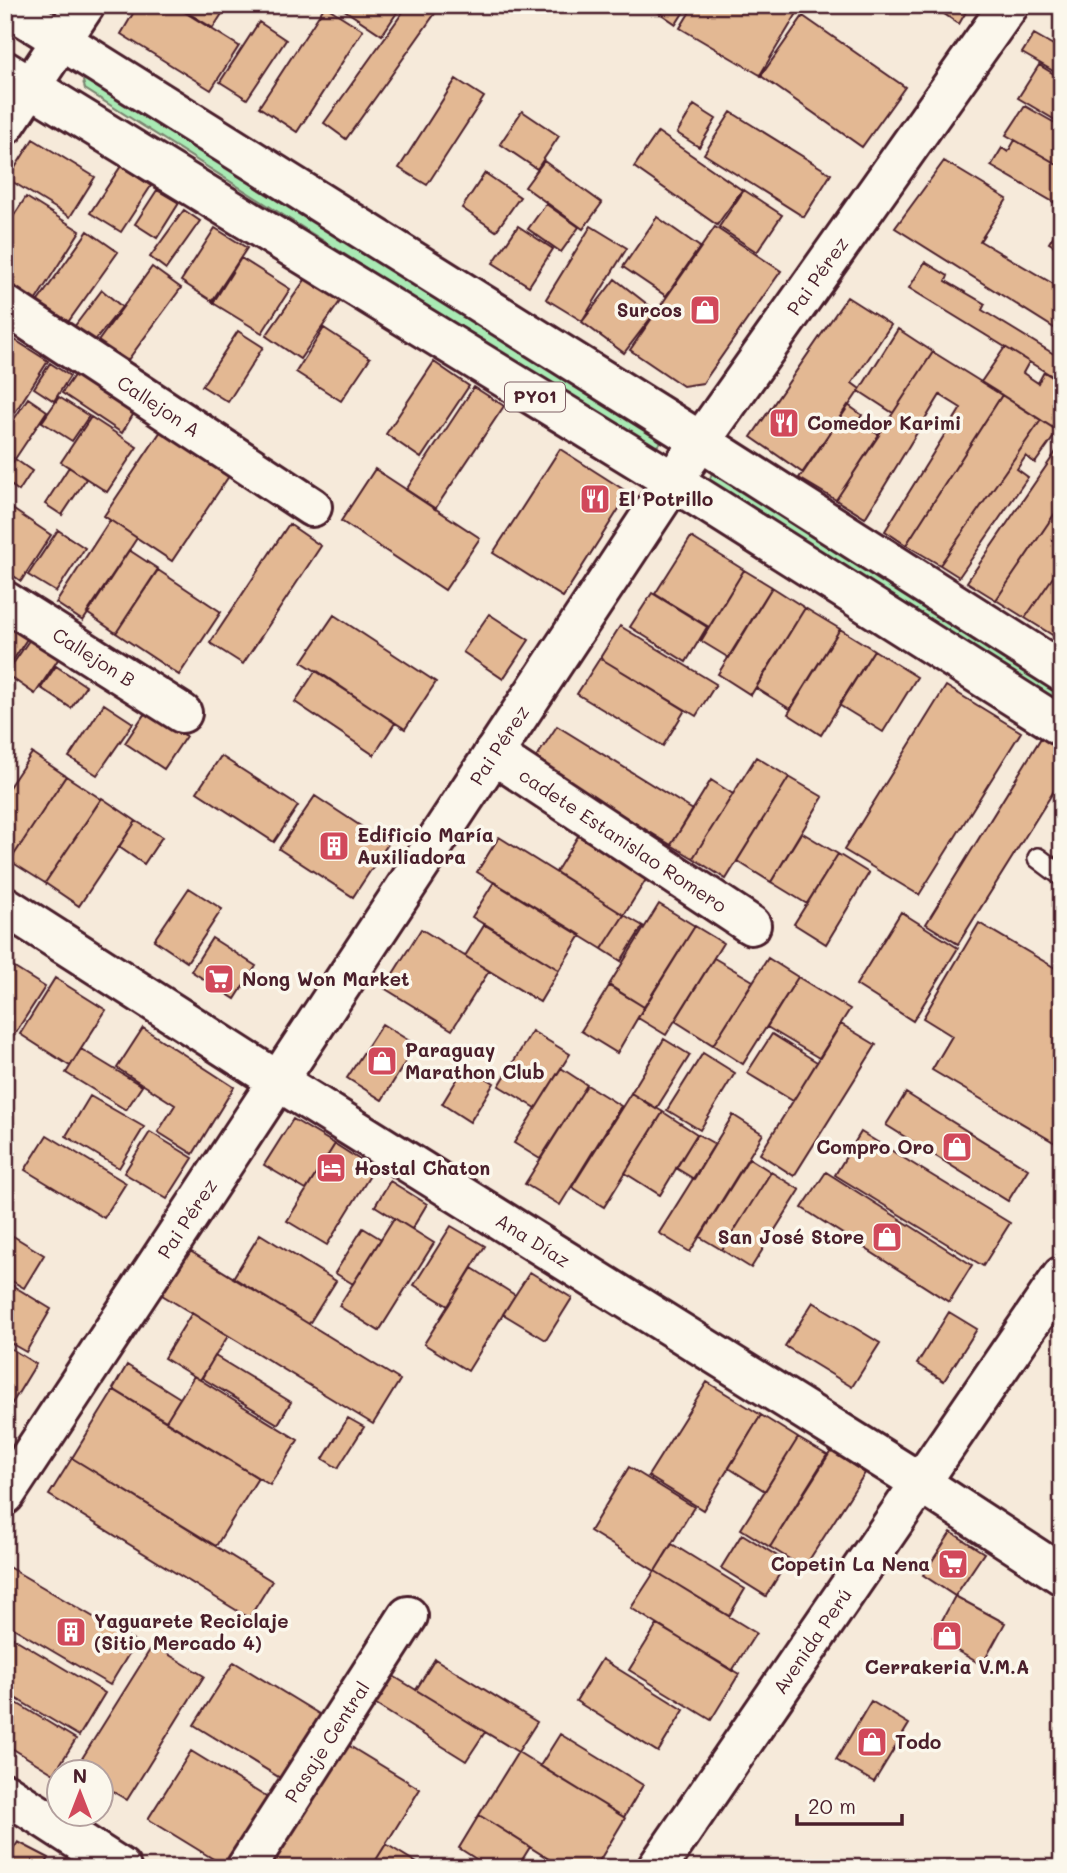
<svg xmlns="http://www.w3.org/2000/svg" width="1067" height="1873" viewBox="0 0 1067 1873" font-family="Mali,sans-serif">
  <rect width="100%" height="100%" fill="#f6eada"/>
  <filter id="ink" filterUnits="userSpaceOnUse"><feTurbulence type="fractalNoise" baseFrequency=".0143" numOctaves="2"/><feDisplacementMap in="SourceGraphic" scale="14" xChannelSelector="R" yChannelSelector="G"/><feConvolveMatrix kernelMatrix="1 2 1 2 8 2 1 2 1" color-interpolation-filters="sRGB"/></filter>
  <g filter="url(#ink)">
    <path fill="#a9eab4" stroke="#7a8470" stroke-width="2" d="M88 77 661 436 662 441C657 447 654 448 647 447L85 89 83 81Z
      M717 471 1062 687V711L708 483 712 473Z"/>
    <path fill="#e3b893" stroke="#4a1f2b" stroke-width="2" d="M138 5H173L239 46 211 90 121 34Z
      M175 5H219L225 9 213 28Z
      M337 5H402L382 35Z
      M408 5H441L346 139 324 123Z
      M648 5H688L676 24Z
      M694 5H802L760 75 680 28Z
      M931 5H970L959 24Z
      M325 6 363 30 297 132 259 107Z
      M803 16 905 87 862 147 761 76Z
      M259 22 286 40 247 99 220 82Z
      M1034 34 1062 50V76L1022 53Z
      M1039 65 1062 79V124L1018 98Z
      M456 79 484 97 427 185 399 168Z
      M694 105 716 119 699 147 677 133Z
      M1025 106 1062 127V167L1006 135Z
      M522 111 559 136 537 169 500 144Z
      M731 112 831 174 804 217 704 154Z
      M658 132 742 190 717 225 634 167Z
      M33 139 95 177 70 217 8 179Z
      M1015 140 1062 167V207L991 166 1002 148 1008 152Z
      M544 161 602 203 583 229 525 187Z
      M944 161 1007 199 980 241 1062 289V333L895 228Z
      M121 166 151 186 121 232 90 213Z
      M485 173 520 197 496 231 462 208Z
      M157 190 179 203 157 238 135 224Z
      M744 190 782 215 757 252 719 227Z
      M26 197 80 231 34 303 5 285V229Z
      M546 204 579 227 561 252 528 229Z
      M184 210 200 221 166 269 150 257Z
      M657 217 700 247 666 296 623 267Z
      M1062 222V251L1049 243Z
      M518 226 553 249 529 286 493 263Z
      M591 226 627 248 582 321 546 299Z
      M715 227 781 271 703 383 683 386 630 350Z
      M215 228 247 248 212 301 181 281Z
      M88 231 118 252 66 325 36 304Z
      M241 258 290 289 262 333 213 303Z
      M925 262 948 276 946 281 985 304 982 310 1062 359V382L909 288Z
      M152 267 181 288 122 368 94 347Z
      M307 277 341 300 300 359 266 336Z
      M615 279 656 311 624 353 582 322Z
      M102 290 122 307 93 343 74 327Z
      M847 297 891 325 852 383 860 389 803 473 751 437Z
      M324 328 370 358 341 401 296 372Z
      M898 329 933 352 893 413 859 391Z
      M238 331 263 347 228 402 202 386Z
      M7 335 48 361 5 428V337Z
      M1005 347 1029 362 1023 373 1038 383 1044 372 1062 383V389L1054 400 1062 405 1061 433 981 382Z
      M933 352 1002 395 906 545 885 531 961 408 940 395 865 518 836 500Z
      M434 362 469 386 421 458 386 434Z
      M50 363 70 376 54 401 34 388Z
      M75 374 134 413 122 433 62 393Z
      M474 387 504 406 435 509 406 490Z
      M1002 395 1041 420 940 565 906 545Z
      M59 397 89 416 72 441 42 422Z
      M28 398 47 411 15 459 5 453V433Z
      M848 405 862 415 858 422 879 435 836 500 799 478Z
      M91 417 137 447 107 492 61 462Z
      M1041 420 1058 431 1035 463 1026 456 1017 469 1028 477 959 577 940 565Z
      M161 431 229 476 172 561 104 516Z
      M1062 443V503L996 600 967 582Z
      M560 449 629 493 563 597 493 553Z
      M15 459 32 471 19 491 5 481V474Z
      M69 467 86 479 62 515 45 504Z
      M375 469 480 538 445 590 341 521Z
      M1062 503V564L1025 618 996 600Z
      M5 504 51 535 21 581 5 570Z
      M110 520 137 538 83 621 56 603Z
      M289 524 321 546 243 664 210 643Z
      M58 530 85 548 56 592 28 575Z
      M691 537 744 570 709 627 655 594Z
      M129 550 158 569 116 633 87 613Z
      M1062 564V641L1025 618Z
      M158 570 221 612 179 675 116 633Z
      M744 570 772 587 729 658 701 641Z
      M772 587 805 608 751 695 718 674Z
      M652 593 707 627 686 662 630 627Z
      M805 608 840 629 790 709 756 688Z
      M489 614 529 640 503 679 463 652Z
      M5 615 31 633 5 672Z
      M334 615 436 682 405 729 302 662Z
      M620 626 716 684 696 716 600 658Z
      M840 629 874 650 821 735 788 714Z
      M30 639 59 658 35 694 6 674Z
      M874 650 917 677 883 732 839 705Z
      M600 658 685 710 663 746 577 694Z
      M56 666 86 686 71 708 41 688Z
      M316 670 395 723 374 755 295 702Z
      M946 686 1021 732 919 895 844 850Z
      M104 704 133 723 97 775 69 757Z
      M147 710 186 736 164 769 125 743Z
      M557 726 693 810 671 845 534 761Z
      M1041 738 1062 751V778L958 944 926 924Z
      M32 753 66 776 10 861 5 858V793Z
      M221 756 298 806 274 842 197 792Z
      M756 757 789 777 726 879 693 858Z
      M66 776 101 799 45 883 10 861Z
      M789 777 823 797 771 882 737 861Z
      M711 780 733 794 693 858 671 845Z
      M315 796 388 844 353 897 279 849Z
      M102 798 136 821 79 906 45 883Z
      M136 821 162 837 144 864 119 847Z
      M801 832 838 854 807 904 771 882Z
      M578 836 647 878 624 915 556 872Z
      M499 837 624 915 602 949 477 872Z
      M838 854 869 873 826 944 794 924Z
      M494 882 581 935 559 970 472 917Z
      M189 888 222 909 187 962 154 940Z
      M659 904 695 926 644 1007 609 985Z
      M901 912 958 948 913 1021 856 985Z
      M624 915 643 926 621 961 602 949Z
      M979 923 1062 972V1147L932 1070 952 1036 923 1018Z
      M485 924 559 970 540 1002 465 956Z
      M695 926 723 943 666 1035 638 1018Z
      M421 929 489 971 452 1030 384 988Z
      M212 938 256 966 235 999 191 971Z
      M714 958 753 981 713 1045 675 1021Z
      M768 958 798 977 743 1064 713 1045Z
      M5 962 45 987 5 1049Z
      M798 977 850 1009 819 1058 767 1027Z
      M55 978 106 1010 70 1066 20 1034Z
      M609 986 644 1007 617 1053 581 1031Z
      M382 1024 416 1045 382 1100 347 1078Z
      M841 1024 876 1045 794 1176 760 1154Z
      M143 1028 234 1087 193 1154 158 1132 175 1105 117 1068Z
      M532 1031 570 1054 536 1108 499 1086Z
      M772 1034 817 1062 793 1101 747 1073Z
      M664 1039 690 1055 656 1109 631 1093Z
      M81 1049 142 1086 126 1110 66 1073Z
      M703 1053 735 1073 700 1130 667 1110Z
      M466 1065 494 1083 470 1122 442 1104Z
      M561 1068 587 1085 540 1159 514 1143Z
      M587 1085 621 1106 560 1205 525 1184Z
      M631 1093 663 1112 604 1207 572 1187Z
      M906 1093 1028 1169 1008 1201 886 1125Z
      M90 1096 144 1127 119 1168 66 1136Z
      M663 1112 697 1134 660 1195 625 1173Z
      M733 1115 763 1134 690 1252 659 1233Z
      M293 1119 335 1144 306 1190 264 1165Z
      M150 1132 193 1158 167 1199 124 1173Z
      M861 1132 1010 1223 983 1266 835 1175Z
      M697 1134 715 1144 694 1179 676 1168Z
      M47 1135 126 1183 104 1218 25 1170Z
      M335 1144 374 1169 327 1245 287 1221Z
      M749 1158 771 1172 722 1250 700 1237Z
      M771 1172 800 1190 751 1268 722 1250Z
      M826 1172 972 1265 949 1302 802 1208Z
      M390 1181 427 1204 412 1229 375 1206Z
      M394 1218 434 1243 379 1331 339 1306Z
      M451 1226 485 1246 448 1306 414 1285Z
      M363 1228 381 1239 353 1284 335 1273Z
      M5 1231 44 1255 24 1288 5 1277Z
      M260 1234 336 1281 309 1324 233 1278Z
      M190 1251 400 1380 373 1424 162 1295Z
      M472 1268 515 1295 468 1371 424 1344Z
      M530 1272 572 1298 546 1340 503 1314Z
      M5 1281 51 1309 26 1352 5 1340Z
      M813 1302 880 1343 852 1387 785 1346Z
      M949 1312 977 1329 944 1381 917 1364Z
      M192 1313 228 1336 200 1380 164 1358Z
      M5 1345 36 1364 11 1405 5 1401Z
      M215 1356 291 1402 278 1424 202 1378Z
      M127 1365 180 1398 166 1421 113 1389Z
      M194 1376 298 1440 270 1485 166 1421Z
      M707 1382 761 1415 703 1510 648 1476Z
      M114 1390 258 1478 216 1546 72 1458Z
      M761 1415 798 1438 765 1491 729 1468Z
      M348 1418 364 1427 338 1468 323 1459Z
      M798 1438 827 1455 770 1547 741 1529Z
      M831 1451 865 1473 804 1568 770 1547Z
      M72 1458 272 1581 249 1618 49 1495Z
      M629 1467 694 1507 655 1571 590 1531Z
      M951 1532 984 1553 955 1596 923 1575Z
      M742 1534 787 1562 766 1596 721 1568Z
      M672 1544 745 1589 729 1616 655 1571Z
      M5 1565 136 1642 110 1685 5 1623Z
      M655 1571 756 1633 732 1671 631 1608Z
      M955 1596 1005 1623 982 1665 933 1637Z
      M657 1625 739 1674 711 1720 629 1670Z
      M5 1633 105 1693 79 1736 5 1692Z
      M153 1645 204 1676 127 1800 102 1785V1772H81L76 1768Z
      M435 1659 537 1722 518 1752 416 1690Z
      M602 1659 684 1710 658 1752 576 1701Z
      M234 1662 329 1720 290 1784 194 1725Z
      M390 1674 485 1732 466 1761 373 1703Z
      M5 1696 76 1739 54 1774 5 1744Z
      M871 1701 909 1724 874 1782 836 1760Z
      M560 1734 643 1785 624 1817 540 1766Z
      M338 1739 420 1789 371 1868H258Z
      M191 1751 271 1800 228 1868 148 1819Z
      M518 1752 625 1818 595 1868H563L479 1815Z
      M479 1815 530 1847 517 1868H490L459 1848Z
      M18 1842 49 1858 43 1868H5V1862Z
      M386 1844 425 1868H371Z"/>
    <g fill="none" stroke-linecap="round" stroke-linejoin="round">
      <g stroke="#4a1f2b" stroke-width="24">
        <path id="lane" d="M1038 858 1062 876"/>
      </g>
      <g stroke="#4a1f2b" stroke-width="44">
        <g id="street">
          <path d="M5 125 85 5"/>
          <path id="s1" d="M5 305 312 507"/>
          <path id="s2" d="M5 601 182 713"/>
          <path id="s3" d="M493 754 751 925"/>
          <path id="s4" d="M5 1495 686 462 1009 5"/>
          <path id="s5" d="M246 1868 408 1616"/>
        </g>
      </g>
      <g stroke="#4a1f2b" stroke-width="44">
        <g id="secondary">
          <path id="s6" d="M5 906 278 1081 921 1483 1062 1575"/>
          <path d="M5 1793 121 1868"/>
        </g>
      </g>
      <g stroke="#4a1f2b" stroke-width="44">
        <g id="primary">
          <path d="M5 5 700 441 1062 672"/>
          <path d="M5 71 673 481 1062 727"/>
          <path id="s7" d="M657 1868 1062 1276"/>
        </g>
      </g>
      <use href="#lane" stroke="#fbf7ec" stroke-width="19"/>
      <use href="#street" stroke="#fbf7ec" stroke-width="38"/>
      <use href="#secondary" stroke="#fbf7ec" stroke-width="38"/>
      <use href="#primary" stroke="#fbf7ec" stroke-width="38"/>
    </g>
  </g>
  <defs>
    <g id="shop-square" transform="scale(1.575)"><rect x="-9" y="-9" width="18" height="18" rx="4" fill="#d1495b" stroke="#fbf7ec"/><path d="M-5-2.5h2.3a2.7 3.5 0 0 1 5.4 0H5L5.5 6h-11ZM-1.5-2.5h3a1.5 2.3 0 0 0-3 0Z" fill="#fff"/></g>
    <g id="restaurant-square" transform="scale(1.575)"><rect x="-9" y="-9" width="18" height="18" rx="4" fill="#d1495b" stroke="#fbf7ec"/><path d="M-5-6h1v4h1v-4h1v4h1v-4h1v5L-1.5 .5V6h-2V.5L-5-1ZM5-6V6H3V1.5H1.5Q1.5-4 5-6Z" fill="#fff"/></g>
    <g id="building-square" transform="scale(1.575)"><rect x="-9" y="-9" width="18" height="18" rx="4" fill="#d1495b" stroke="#fbf7ec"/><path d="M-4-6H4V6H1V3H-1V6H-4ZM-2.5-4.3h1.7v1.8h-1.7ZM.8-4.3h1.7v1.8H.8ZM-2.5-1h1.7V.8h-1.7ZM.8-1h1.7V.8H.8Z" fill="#fff"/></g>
    <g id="supermarket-square" transform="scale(1.575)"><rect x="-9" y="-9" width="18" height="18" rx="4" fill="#d1495b" stroke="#fbf7ec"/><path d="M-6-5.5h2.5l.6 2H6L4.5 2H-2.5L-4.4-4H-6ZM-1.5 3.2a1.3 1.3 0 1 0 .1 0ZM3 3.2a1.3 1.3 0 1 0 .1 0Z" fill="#fff"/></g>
    <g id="hotel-square" transform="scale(1.575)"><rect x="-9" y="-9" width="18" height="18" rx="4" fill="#d1495b" stroke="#fbf7ec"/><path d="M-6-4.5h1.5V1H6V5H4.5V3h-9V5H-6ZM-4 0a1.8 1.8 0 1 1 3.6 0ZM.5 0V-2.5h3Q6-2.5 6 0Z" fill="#fff"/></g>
  </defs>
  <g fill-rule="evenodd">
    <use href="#shop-square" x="705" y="310"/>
    <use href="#restaurant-square" x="784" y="423"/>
    <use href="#restaurant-square" x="595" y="499"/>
    <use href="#building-square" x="334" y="846"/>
    <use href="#supermarket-square" x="219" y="979"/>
    <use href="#shop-square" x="382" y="1061"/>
    <use href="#shop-square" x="957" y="1147"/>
    <use href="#hotel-square" x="331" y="1168"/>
    <use href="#shop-square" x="887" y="1237"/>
    <use href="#supermarket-square" x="953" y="1564"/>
    <use href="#building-square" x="71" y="1632"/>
    <use href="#shop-square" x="947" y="1636"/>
    <use href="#shop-square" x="872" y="1742"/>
  </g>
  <g text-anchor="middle" stroke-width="7" stroke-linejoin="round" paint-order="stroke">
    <rect fill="#fbf7ec" stroke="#7f6065" stroke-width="2" x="505" y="382.5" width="60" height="29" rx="5"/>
    <g font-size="18" font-weight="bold" fill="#4a1f2b">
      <text x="535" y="403">PY01</text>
    </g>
    <g font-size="19" fill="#4a1f2b" stroke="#fbf7ec">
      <text dy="7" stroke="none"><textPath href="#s4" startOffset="1465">Pai Pérez</textPath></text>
      <text dy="7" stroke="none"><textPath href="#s1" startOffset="184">Callejon A</textPath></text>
      <text dy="7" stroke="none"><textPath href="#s2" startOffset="105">Callejon B</textPath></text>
      <text dy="7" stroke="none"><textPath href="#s4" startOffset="898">Pai Pérez</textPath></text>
      <text dy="7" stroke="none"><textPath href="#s3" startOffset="156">cadete Estanislao Romero</textPath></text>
      <text dy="7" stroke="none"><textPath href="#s4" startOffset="331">Pai Pérez</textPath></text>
      <text dy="7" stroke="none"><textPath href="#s6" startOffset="625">Ana Díaz</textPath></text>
      <text dy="7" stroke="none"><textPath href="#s7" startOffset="275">Avenida Perú</textPath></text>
      <text dy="7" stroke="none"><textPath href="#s5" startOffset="150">Pasaje Central</textPath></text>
    </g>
    <g font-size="19" font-weight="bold" fill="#4a1f2b" stroke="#fbf7ec" text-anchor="start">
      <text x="682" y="317" text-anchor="end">Surcos</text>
      <text x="807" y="430">Comedor Karimi</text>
      <text x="618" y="506">El Potrillo</text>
      <text x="357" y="842">Edificio María<tspan x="357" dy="22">Auxiliadora</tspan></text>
      <text x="242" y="986">Nong Won Market</text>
      <text x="405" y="1057">Paraguay<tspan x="405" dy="22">Marathon Club</tspan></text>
      <text x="934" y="1154" text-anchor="end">Compro Oro</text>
      <text x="354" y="1175">Hostal Chaton</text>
      <text x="864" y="1244" text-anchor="end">San José Store</text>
      <text x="930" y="1571" text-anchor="end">Copetin La Nena</text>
      <text x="94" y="1628">Yaguarete Reciclaje<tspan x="94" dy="22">(Sitio Mercado 4)</tspan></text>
      <text x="947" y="1674" text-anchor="middle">Cerrakeria V.M.A</text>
      <text x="895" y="1749">Todo</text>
    </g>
  </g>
  <rect width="1067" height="1873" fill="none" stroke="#fbf7ec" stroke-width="28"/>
  <rect x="14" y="14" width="1039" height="1845" fill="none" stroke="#4a1f2b" stroke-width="2.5" filter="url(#ink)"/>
  <g transform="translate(80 1793)"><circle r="33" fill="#fbf7ec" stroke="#b4a19f" stroke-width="2"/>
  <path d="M0-5L12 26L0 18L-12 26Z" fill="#d1495b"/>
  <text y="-10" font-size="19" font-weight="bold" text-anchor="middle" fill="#4a1f2b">N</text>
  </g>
  <path d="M797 1814v10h105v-10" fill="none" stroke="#4a1f2b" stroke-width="3.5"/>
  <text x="808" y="1814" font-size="21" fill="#4a1f2b" stroke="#fbf7ec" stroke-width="5" paint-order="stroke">20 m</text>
</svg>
